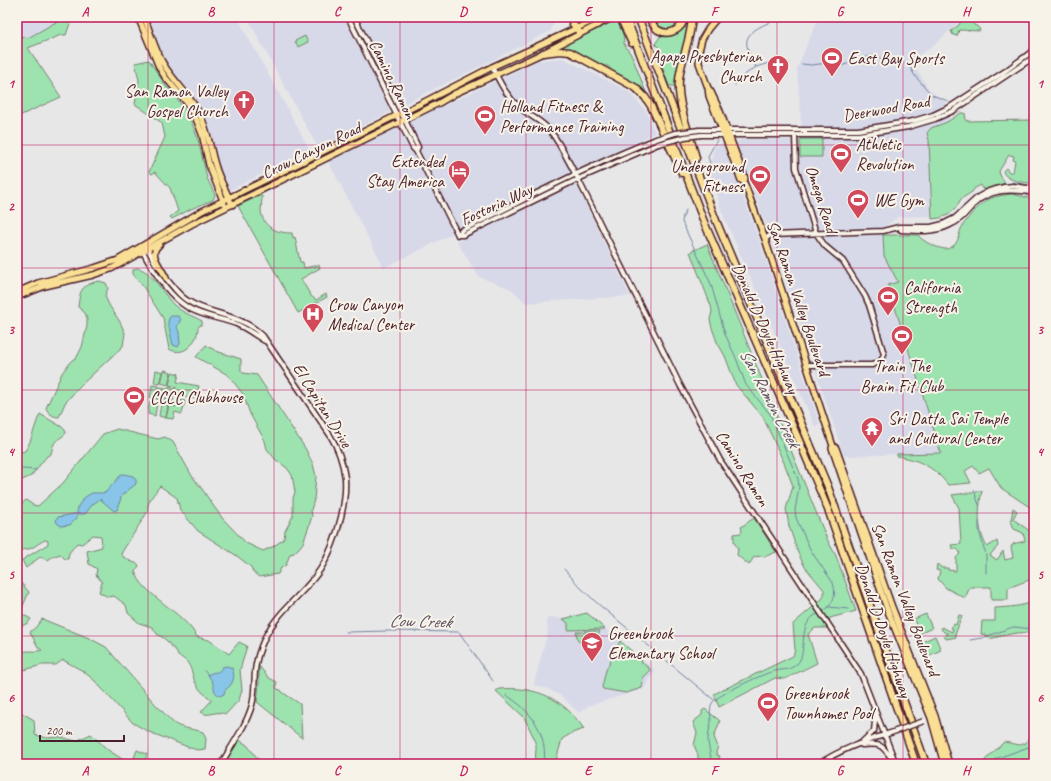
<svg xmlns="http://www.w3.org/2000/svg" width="1051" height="781" viewBox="0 0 1051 781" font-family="Caveat,sans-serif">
  <rect width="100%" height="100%" fill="#e8e7e8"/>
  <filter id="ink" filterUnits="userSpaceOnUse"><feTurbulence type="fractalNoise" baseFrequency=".025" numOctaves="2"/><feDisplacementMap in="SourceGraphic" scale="8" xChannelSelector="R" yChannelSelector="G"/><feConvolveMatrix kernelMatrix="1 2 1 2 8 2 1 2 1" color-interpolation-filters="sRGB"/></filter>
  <g filter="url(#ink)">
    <path fill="#d7d9e8" d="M17 17H59L58 21 27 38 20 36 17 38Z
      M148 17H237L310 150 230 190 218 166 212 136 205 116 194 97 167 64Z
      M247 17H344L390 109V112L318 148Z
      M358 17H555L551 31 402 105Z
      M819 17H962L963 19 928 50 911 59 929 90 945 101 951 121 927 133 929 140 931 216 898 217 884 227 883 231 884 256 898 282 888 285 941 453 844 456 772 241 773 238 866 235 867 232 819 230 768 231 737 146V142L741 139 792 140 793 169 796 179H803L800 167 802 134 797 69 807 44Z
      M563 58 628 91 646 111 655 133 384 268 328 161 537 61Z
      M723 142 762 248 819 422 820 425 815 427 721 210 709 169 714 148Z
      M576 184 630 296 526 303 511 289 479 277 457 242Z
      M587 613 655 671 644 689 588 706 579 713 561 696 548 689 534 685V683L548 631 546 619 553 617 562 619Z"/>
    <path fill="#9de3b0" stroke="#74816e" d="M59 17H77L69 26 66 35H61L28 48 61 97 17 117V38L20 36 28 38 58 21Z
      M652 17H682C674 34 660 34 652 17Z
      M963 17H974L972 22 974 25C977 26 980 28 980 31L959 30 957 36 953 35 951 31 959 25Z
      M617 20C620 27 625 36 624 44L632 56 647 95 612 71 608 66H602L561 49 562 46Z
      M683 27 687 28 676 86H669L661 64V50L655 44 661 35C670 36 678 35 683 27Z
      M305 36 308 42 298 47 295 41Z
      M149 60 166 86 175 96 187 113 194 128 199 143 207 178 215 195 213 200 191 209 172 219 170 217 178 211 170 188 155 172 152 174 149 172 165 137 162 123 135 104 139 80 135 63Z
      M961 113H965L966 121 1034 120V183C1025 183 1005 181 1003 171L1006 168 1009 172H1013L1015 161 1013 160 1014 156 1009 155 999 171 1000 175 1005 183 985 190 984 188 982 189 981 185 975 188 972 192 961 199 955 209 948 215 940 218 932 219 929 140 927 133 931 128 947 122Z
      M801 139H822V157H800V142Z
      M1012 194 1034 199V226L1032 229 1034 231V510L1001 488 989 468 979 473 973 466 965 471 971 483 948 485C934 467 920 460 897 456V454L941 453 888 285 898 282 884 256 883 235H918C923 242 937 248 945 249 949 249 954 246 956 243 959 239 959 233 961 229 965 220 978 206 986 201 993 196 1004 195 1012 194Z
      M259 196H262V197C262 202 261 206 261 211 263 228 277 233 292 233L293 238 295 237 300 262H303L304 268 319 265 320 268 301 279 311 296 316 300 326 294 327 297 298 313 238 206Z
      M707 244 827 539 836 556 856 611 830 618 827 628H815L808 634 817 663 785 679 775 678 719 707 714 694 793 656 795 650 793 624 821 600 824 596V590L805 567 798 553 789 526 786 509 793 486 785 465 763 417 736 385 725 356 717 342 712 328 710 320 712 311 711 306 690 252Z
      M136 268C152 269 163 295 175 306 183 313 193 316 202 321V324L198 327C198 342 184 358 169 349L163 318 144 288 133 274V270Z
      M99 281 106 283 108 288 105 296 109 305 120 322 125 333 123 346 79 387 65 403 59 417C53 417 48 413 46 408L62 373 71 361 77 357 82 347 87 326V318L85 313 78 307C80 290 81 285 99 281Z
      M206 345 216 351 241 359V371L243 373 257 375 305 448 313 464 316 476 314 500 311 510 312 516 308 529 303 543 298 549 294 553 290 554 286 565 281 568 278 574 259 577 253 572 251 567 237 556 198 531 180 510 177 498 160 486C155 493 146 502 148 511L122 552 121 555 130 561 138 564 139 566 135 571C142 595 184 612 197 637L209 640 229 654 239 642 247 646 240 670 242 690 239 700 226 714C223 713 219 712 215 713 209 714 207 716 201 712L212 700C207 696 201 692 198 687 190 676 194 662 178 656L177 652 165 639 157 634 152 627 139 623 128 613 126 605 114 596 108 597 99 592 102 582 96 575 97 569 89 564 87 551 102 547 101 536 93 535 82 544 77 543 69 553 68 559H65L60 554 52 557 48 560 40 557 26 568 22 560 48 544V541L45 540C34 545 34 550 20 550L17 532V510L18 507 26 500 33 505 38 506 63 483 103 434 117 429 158 439 165 437 173 442 192 476 202 489 212 504 223 519 246 543 263 551 274 546 284 539 285 531 293 516V498L295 492 292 475 287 468 276 460 267 449 265 441 250 414 243 394 228 375 196 357Z
      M156 370 163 372 160 384 154 383Z
      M164 370 171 372 168 385 161 383Z
      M172 372 179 374 177 382 199 386 196 399 174 395 173 402 166 400 169 387 176 389V387L169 385Z
      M152 385 159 386 157 399 150 398Z
      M160 387 167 388 164 401 157 399Z
      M178 400 185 401 182 414 175 412 173 419 166 418 169 405 176 407Z
      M150 401 157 403 155 416 148 414Z
      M161 404 168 405 166 418 159 416Z
      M40 414 62 427 65 430 66 433C62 438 56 439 54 444 52 447 52 451 51 454L47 456 31 476 20 481 17 493V453L25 451C33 439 34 426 40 414Z
      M982 491C978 511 977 529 987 547L997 541 998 546 990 555 997 560 1003 551 1005 560 1013 558 1011 547 1013 544 1025 541 1023 533 1014 529 1011 521 1013 508 1017 511 1013 519 1027 529 1034 536V578L1008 588V600H991V587H970L965 598 946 588 938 579 940 571 936 570 937 564 942 568H948V570L956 571V558L959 555 960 552 957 549 952 548 951 545 961 544 959 508 952 495Z
      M754 518 776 552 764 557 761 556 754 557 749 565 737 555 738 549 734 542V534L741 533 742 530 741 527Z
      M17 575 21 583 29 592 20 613 31 619 28 623 17 628Z
      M1034 601V634C1020 630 1003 636 989 639L986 635 981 634 982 621H995V608C1009 607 1021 607 1034 601Z
      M587 613 605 629 568 630V623L563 619Z
      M926 614 932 628 919 634 914 619Z
      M959 615 962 616 955 635 957 637 946 639 944 636 946 634H948L944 632 941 629 942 627 952 632 953 629 951 628 954 624 956 625Z
      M42 619 89 638 106 647 156 705C163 711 168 719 175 724 183 729 195 729 203 732L206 739 205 749 197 750 188 747 149 732 133 723 95 681 83 671 63 660 56 665H42L17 672V653C27 649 34 653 42 650L38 647 30 632 36 627Z
      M584 631H600L599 634 592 639Z
      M576 632H583L589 638 583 644 578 641Z
      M935 636 941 650 928 656 922 642Z
      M620 641 641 659 642 663 649 668 650 671 643 678 642 688 626 693 603 689 602 687 606 670Z
      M259 666 269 678 277 682 276 686 277 689 281 690 282 692 300 704 302 738 257 702 259 684Z
      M499 689C536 686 563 698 584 729L572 733 562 739 555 764H535L536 749V742L524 717 496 691Z
      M705 709 720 721 714 737 718 747 716 752 717 755 720 756 717 764H696L698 760V755L694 745 697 733 693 722 702 715V711Z
      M17 710 34 720 35 735 47 738 60 737 76 741 91 734 108 750 130 764H17Z
      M1032 733 1034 734 1033 760H1023L1009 764H986L985 760 1004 742 1020 745 1026 743Z
      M236 738 247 745 262 764H235L224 759Z
      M137 750 147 754 144 764 132 763Z"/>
    <path fill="#88c5e8" stroke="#6f839c" d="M171 316H178L181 319 177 327 179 332 180 344 178 347 173 345 168 323 169 318Z
      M124 474 133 476 136 480V484L122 495 117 510 114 511 100 499 93 504 85 514H78L77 513 78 506 85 497 92 493H102L106 492 121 475Z
      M74 514H77V518L70 525 61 526 57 523 56 519 58 517Z
      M227 666 232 668C236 677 233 685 225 690L224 694 220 696C212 692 215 687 212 681 211 679 209 677 208 675 214 670 219 675 222 667Z"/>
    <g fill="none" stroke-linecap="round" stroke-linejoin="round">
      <path stroke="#6f839c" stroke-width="1" d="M802 64 811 65 828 63 835 66 844 65 870 56H876L884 60 904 63 910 67 915 76 932 95 948 101
        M756 67 772 62 789 63
        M735 85 737 80 756 67C753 60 745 48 747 40 750 28 773 21 784 17
        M708 168 710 164 708 156 717 140
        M1012 182 1034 186
        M1023 194 1034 197
        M686 210 683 216 682 222 711 284 725 334 736 358 746 385 770 414 798 479 799 487 795 510 796 518 811 551 833 583C837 595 833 606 822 612
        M964 217 976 205 991 196
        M17 471 22 469 37 470
        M974 490 979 505
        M979 522V531L986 555V573
        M564 569 580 587 597 603 714 700
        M829 607 848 609
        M346 632 389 631 459 632 493 681
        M970 640 982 638 1013 627 1034 629
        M204 671 209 675
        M506 695C531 710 548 733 544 764
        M711 764C712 756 708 748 708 740 708 734 710 728 711 722 711 716 709 709 712 703 717 695 761 675 771 672 780 669 790 671 797 664 809 653 795 623 819 613
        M993 764 995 759 1034 745"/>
      <g stroke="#4a1f2b" stroke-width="7">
        <path id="minor" d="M348 17 413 148 416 151 458 235
          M354 17C377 60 397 104 418 147L416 151
          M492 67C500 82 506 96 519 107 529 116 543 121 551 132 561 145 568 161 576 175L680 385 720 460 861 674 896 764
          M699 130H858L913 121 933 115 950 107 1004 72 1034 50
          M701 135H859L908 127 935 119 953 111 1034 57
          M795 135 796 168 816 233 825 246 843 261 865 296 869 305 884 354 881 361 872 365H807
          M901 230C918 231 934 233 950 225 960 221 966 213 973 205 990 188 1012 189 1034 193
          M458 235 462 230C526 199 590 165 656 139
          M458 235H463L578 179 658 144
          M765 239 771 235 883 231 899 227H931L943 224 955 218 978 197 989 191 1004 187 1013 186 1034 189
          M146 246 157 266
          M142 250C152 269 168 295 187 307 201 316 220 318 236 324 246 328 255 335 265 341
          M165 277C172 285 178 295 188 301 205 312 225 313 243 322 250 325 257 330 263 336L330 435C338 448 343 463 345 478 347 508 333 555 314 578 298 598 277 613 265 637 260 648 256 659 255 671 254 683 255 694 252 705 246 726 232 745 221 764
          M863 741 874 731 875 721 873 711
          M862 745C881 743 882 745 892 759
          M819 764C842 748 870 740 896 731"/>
      </g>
      <g stroke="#4a1f2b" stroke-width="8">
        <path id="major" d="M138 17 159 67 165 77 187 103 197 121 202 134 209 165 224 203
          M144 17C151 33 155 51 164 65 175 83 191 96 200 115 209 132 210 150 216 168 220 181 227 192 232 205
          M718 17 708 29 702 39 699 51V63L708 88 709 96 726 140 741 180 744 182
          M708 88 711 92 720 111 745 178 744 182 765 239 833 446 832 448 887 609 931 718 944 764
          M159 245C147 254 162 268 166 278
          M17 292 38 283 94 268 118 260 202 211 426 101 492 67 601 17
          M17 297 45 286 93 275 111 269 192 224 439 103 456 93 543 53 613 17
          M833 446 836 448 892 607 935 716 949 764"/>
      </g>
      <g stroke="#4a1f2b" stroke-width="9">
        <path id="highway" d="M570 17 573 24 580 33
          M620 17 632 43
          M626 17 704 222 801 445 829 512 916 764
          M638 17 717 223 828 487 926 764
          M649 17C651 22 654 27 658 30 670 37 682 29 685 17
          M692 17C691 39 681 59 679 80 677 105 690 134 696 158
          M543 53 560 51 570 52 636 88 645 97 651 106 682 173"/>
      </g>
      <use href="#minor" stroke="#f7f3e8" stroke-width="4"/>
      <use href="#major" stroke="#f9df96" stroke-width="5"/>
      <use href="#highway" stroke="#f9df96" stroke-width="6"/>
      <g stroke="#4a1f2b" stroke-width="7" stroke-linecap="butt">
        <path id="minor-bridge" d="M656 139 675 133 699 130
          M658 144 685 137 701 135
          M896 731 924 721"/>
      </g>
      <use href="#minor-bridge" stroke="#f7f3e8" stroke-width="4"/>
    </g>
  </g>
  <path fill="none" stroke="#c2185b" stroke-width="1" stroke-opacity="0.55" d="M148 17V764M274 17V764M400 17V764M526 17V764M651 17V764M777 17V764M903 17V764M17 145H1034M17 268H1034M17 390H1034M17 513H1034M17 636H1034"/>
  <defs>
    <g id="stadium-pin" transform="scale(1.15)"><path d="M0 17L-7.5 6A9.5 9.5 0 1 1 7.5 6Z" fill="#d1495b" stroke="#f7f3e8"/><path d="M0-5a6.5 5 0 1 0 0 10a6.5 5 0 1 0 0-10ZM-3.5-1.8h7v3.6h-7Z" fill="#fff"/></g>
    <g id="church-pin" transform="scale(1.15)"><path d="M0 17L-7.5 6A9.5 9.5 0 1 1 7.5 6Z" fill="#d1495b" stroke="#f7f3e8"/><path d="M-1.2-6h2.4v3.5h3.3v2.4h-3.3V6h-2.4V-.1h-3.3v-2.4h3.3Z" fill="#fff"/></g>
    <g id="hotel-pin" transform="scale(1.15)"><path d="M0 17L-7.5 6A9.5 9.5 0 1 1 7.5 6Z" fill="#d1495b" stroke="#f7f3e8"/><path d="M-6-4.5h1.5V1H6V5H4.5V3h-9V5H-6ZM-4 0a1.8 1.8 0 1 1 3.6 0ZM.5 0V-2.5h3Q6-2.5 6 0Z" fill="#fff"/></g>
    <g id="hospital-pin" transform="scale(1.15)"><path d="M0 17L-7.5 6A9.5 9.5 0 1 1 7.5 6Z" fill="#d1495b" stroke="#f7f3e8"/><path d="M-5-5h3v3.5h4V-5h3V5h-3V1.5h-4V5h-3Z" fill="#fff"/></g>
    <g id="temple-pin" transform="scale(1.15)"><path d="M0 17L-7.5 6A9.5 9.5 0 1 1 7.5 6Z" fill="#d1495b" stroke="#f7f3e8"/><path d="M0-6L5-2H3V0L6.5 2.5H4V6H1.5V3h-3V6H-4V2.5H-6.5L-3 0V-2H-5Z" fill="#fff"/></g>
    <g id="school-pin" transform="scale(1.15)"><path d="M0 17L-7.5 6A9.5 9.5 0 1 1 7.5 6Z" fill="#d1495b" stroke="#f7f3e8"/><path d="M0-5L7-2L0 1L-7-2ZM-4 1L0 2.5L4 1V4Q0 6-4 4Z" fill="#fff"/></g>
  </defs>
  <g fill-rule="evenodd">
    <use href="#stadium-pin" x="832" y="58"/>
    <use href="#church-pin" x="778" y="66"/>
    <use href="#church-pin" x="244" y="101"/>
    <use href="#stadium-pin" x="485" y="116"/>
    <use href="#stadium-pin" x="841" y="154"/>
    <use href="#hotel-pin" x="459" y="171"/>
    <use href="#stadium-pin" x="760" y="176"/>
    <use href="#stadium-pin" x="858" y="200"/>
    <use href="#stadium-pin" x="888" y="297"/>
    <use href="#hospital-pin" x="313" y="314"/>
    <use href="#stadium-pin" x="902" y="336"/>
    <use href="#stadium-pin" x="134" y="397"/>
    <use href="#temple-pin" x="872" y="428"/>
    <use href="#school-pin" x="592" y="643"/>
    <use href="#stadium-pin" x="768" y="703"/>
  </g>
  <g text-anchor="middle" stroke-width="4" stroke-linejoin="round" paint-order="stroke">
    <g font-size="17" fill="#4a1f2b" stroke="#f7f3e8" text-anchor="start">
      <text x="762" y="62" text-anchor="end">Agape Presbyterian<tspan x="762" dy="20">Church</tspan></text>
      <text x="848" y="64">East Bay Sports</text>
      <text x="228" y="97" text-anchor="end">San Ramon Valley<tspan x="228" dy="20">Gospel Church</tspan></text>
      <text x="500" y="112">Holland Fitness &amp;<tspan x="500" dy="20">Performance Training</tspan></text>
      <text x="856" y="150">Athletic<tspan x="856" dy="20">Revolution</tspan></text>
      <text x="444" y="167" text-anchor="end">Extended<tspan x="444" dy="20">Stay America</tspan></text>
      <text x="744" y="172" text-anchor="end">Underground<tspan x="744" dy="20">Fitness</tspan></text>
      <text x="874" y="206">WE Gym</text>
      <text x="904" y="293">California<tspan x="904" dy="20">Strength</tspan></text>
      <text x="328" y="310">Crow Canyon<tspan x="328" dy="20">Medical Center</tspan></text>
      <text x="902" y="372" text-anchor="middle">Train The<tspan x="902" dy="20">Brain Fit Club</tspan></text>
      <text x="150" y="403">CCCC Clubhouse</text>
      <text x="888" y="424">Sri Datta Sai Temple<tspan x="888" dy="20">and Cultural Center</tspan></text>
      <text x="608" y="639">Greenbrook<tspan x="608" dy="20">Elementary School</tspan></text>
      <text x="784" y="699">Greenbrook<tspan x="784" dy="20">Townhomes Pool</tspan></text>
    </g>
    <g font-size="17" fill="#4a1f2b" stroke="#f7f3e8">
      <text transform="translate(393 79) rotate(64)" y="6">Camino Ramon</text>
      <text transform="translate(886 108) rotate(-10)" y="6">Deerwood Road</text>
      <text transform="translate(311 150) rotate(-26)" y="6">Crow Canyon Road</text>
      <text transform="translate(822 199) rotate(72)" y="6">Omega Road</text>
      <text transform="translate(496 204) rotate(-25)" y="6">Fostoria Way</text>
      <text transform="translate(799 298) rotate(71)" y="6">San Ramon Valley Boulevard</text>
      <text transform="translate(766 328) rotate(66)" y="6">Donald D Doyle Highway</text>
      <text transform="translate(323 405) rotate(58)" y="6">El Capitan Drive</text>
      <text transform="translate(743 468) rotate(58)" y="6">Camino Ramon</text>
      <text transform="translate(906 599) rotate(69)" y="6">San Ramon Valley Boulevard</text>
      <text transform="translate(884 630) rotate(71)" y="6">Donald D Doyle Highway</text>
    </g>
    <g font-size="18" font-style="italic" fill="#5d5164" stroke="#f7f3e8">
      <text transform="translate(770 398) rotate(62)" y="6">San Ramon Creek</text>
      <text transform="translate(420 621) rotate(1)" y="6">Cow Creek</text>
    </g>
  </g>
  <rect width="1051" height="781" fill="none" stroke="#f7f3e8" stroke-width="44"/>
  <path d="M40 735v6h84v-6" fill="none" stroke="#4a1f2b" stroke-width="2"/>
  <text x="46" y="735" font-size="12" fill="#4a1f2b" stroke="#f7f3e8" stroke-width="3" paint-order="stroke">200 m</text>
  <rect x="22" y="22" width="1007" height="737" fill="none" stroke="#c2185b" stroke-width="1.5"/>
  <g font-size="13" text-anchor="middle" font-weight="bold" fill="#c2185b">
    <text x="85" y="16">A</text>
    <text x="211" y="16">B</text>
    <text x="337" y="16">C</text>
    <text x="463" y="16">D</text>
    <text x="588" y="16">E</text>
    <text x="714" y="16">F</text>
    <text x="840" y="16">G</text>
    <text x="966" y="16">H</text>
    <text x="11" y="88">1</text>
    <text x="1040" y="88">1</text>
    <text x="11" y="211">2</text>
    <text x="1040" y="211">2</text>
    <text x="11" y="334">3</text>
    <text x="1040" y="334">3</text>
    <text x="11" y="456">4</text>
    <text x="1040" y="456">4</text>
    <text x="11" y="579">5</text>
    <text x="1040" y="579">5</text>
    <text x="11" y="702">6</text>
    <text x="1040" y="702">6</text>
    <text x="85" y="775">A</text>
    <text x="211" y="775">B</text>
    <text x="337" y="775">C</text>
    <text x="463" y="775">D</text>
    <text x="588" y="775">E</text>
    <text x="714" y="775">F</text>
    <text x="840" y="775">G</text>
    <text x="966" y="775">H</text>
  </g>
</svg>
